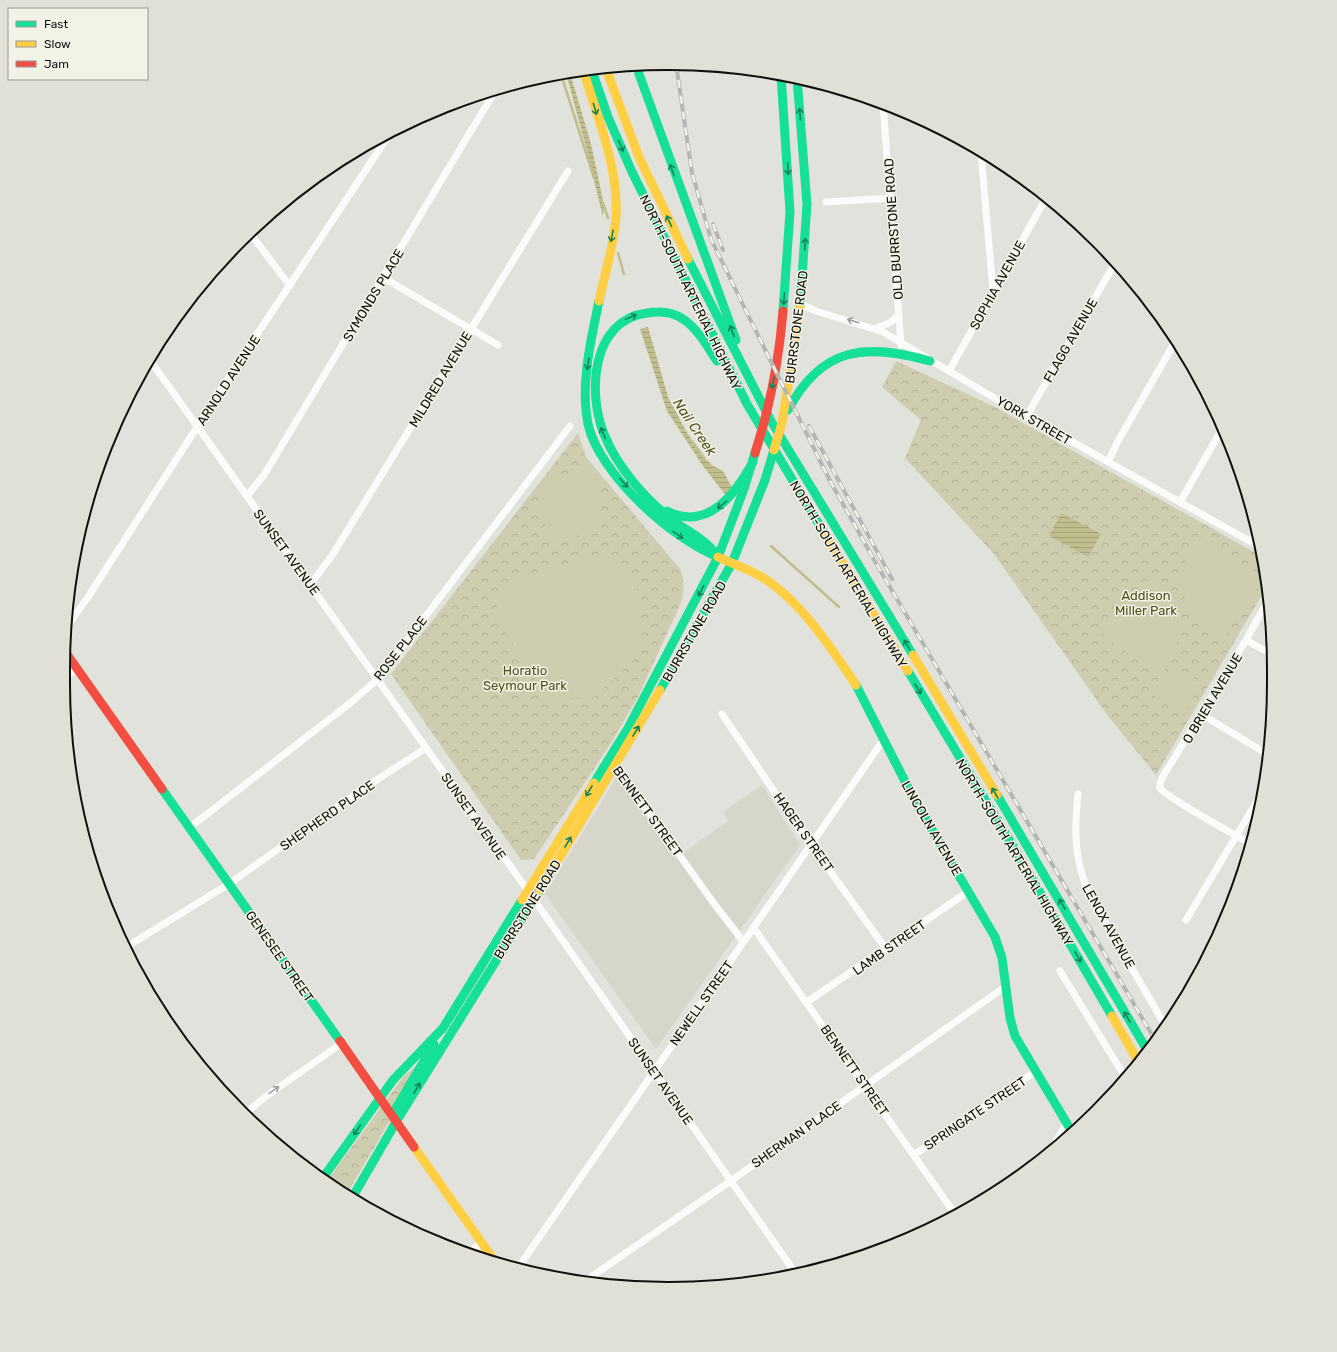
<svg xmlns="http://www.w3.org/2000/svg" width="1337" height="1352" viewBox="0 0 1337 1352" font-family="Rubik,sans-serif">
  <defs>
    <pattern id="park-crowns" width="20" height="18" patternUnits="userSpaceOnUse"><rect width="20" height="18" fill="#cecdaf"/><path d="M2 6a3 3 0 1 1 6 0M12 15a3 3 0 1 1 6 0" fill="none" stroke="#b0af95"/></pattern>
    <pattern id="water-rules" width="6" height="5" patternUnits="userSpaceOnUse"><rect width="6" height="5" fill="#c0be8c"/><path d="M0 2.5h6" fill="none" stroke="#a4a278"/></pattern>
  </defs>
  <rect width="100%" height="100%" fill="#e2e2dc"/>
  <path fill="#d7d6ca" d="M617 777 676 858 728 821 723 812 762 785 800 845 656 1049 545 894Z"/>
  <path fill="url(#park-crowns)" d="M896 361 991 405 1263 557 1266 588 1156 775 1108 716 994 554 905 458 921 420 882 387Z
    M578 433 586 457 680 569C685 582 684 592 680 605L639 695 611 743 534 859 521 860 391 674Z
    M428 1056 346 1195 326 1182 404 1076Z"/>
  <path fill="#cecdaf" d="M586 470 596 475 603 497 599 521C580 537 574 539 548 538L538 491 543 482Z
    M1196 537 1259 574 1260 584 1221 641C1200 626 1177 601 1183 572 1185 560 1191 548 1196 537Z
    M610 554 636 583 642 637 633 661 594 697 552 699 534 679 494 613 505 586 530 574Z
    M1152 574C1186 610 1186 635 1161 676L1103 636 1102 625Z
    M1173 664 1201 683 1186 710H1174L1155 696Z"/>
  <path fill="url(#water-rules)" d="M566 73H570L591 144 604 205 603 217 586 147Z
    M648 327 668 397 686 431 701 454 712 465 723 471 733 489 727 497 703 466 667 411 640 329Z
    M1061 513 1101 534 1088 557 1049 536Z"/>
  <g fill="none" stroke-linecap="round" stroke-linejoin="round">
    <path stroke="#c0be8c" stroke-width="2.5" d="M561 74 594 178
      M603 203 608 218
      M618 253 624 274
      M692 441 704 458
      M771 546 839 607"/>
    <path stroke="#fbfbfa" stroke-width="7" d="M883 104 901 345
      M981 153 993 291
      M826 202 891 198
      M250 233 290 286
      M384 278 498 345
      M801 304 816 311 883 332 1003 403 1262 548
      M874 329 891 322 899 315
      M150 360 528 891 796 1274
      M949 371 1046 198
      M1026 417 1115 263
      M1108 462 1118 441 1176 340
      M247 496 264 475 495 91
      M1180 502 1223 427
      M1251 542 1257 531
      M310 585 333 554 568 171
      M68 625 88 597 240 360 389 135
      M1246 640 1273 655
      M64 677 77 669
      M722 714 794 821 886 949
      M1201 714 1267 754
      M613 762 715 905 743 941
      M1078 794C1074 832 1074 860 1090 896L1166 1027
      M189 828 349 704 378 679 570 426
      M1250 843C1238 837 1163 795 1160 788 1158 782 1167 770 1170 765L1246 640 1267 602
      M1186 920 1263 791
      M753 927 955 1214
      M126 947 229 884 364 788 426 748
      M1060 971 1125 1077
      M807 1002 969 891
      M244 1115 265 1097 342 1043
      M1051 1149 1067 1123
      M914 1155 1036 1071
      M468 1252 482 1243
      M518 1268 884 739
      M585 1281 732 1180 1006 986"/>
    <path stroke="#16e098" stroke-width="9" d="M638 66 639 74 736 340
      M592 71 608 117 632 172 747 404 826 536
      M780 74 781 81
      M781 75 790 212 783 311
      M797 78 807 204 800 307
      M688 259 771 421 913 655
      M599 301C591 340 580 384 588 424 599 474 672 539 718 557
      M717 361C707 346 698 329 683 319 673 312 659 311 647 313 592 320 587 392 604 434 617 467 646 500 674 521 690 533 707 540 718 557
      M788 410C822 346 866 343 930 361
      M667 511C708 532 736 493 753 462
      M908 671 1017 853 1112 1016
      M856 685 915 801 995 937 1002 958 1010 1018 1015 1036 1072 1132
      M660 690 732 563 765 480 774 450
      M594 783 628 728 718 557 744 489 755 453
      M162 789 340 1041
      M997 795 1147 1050
      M392 1115 434 1044
      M322 1179 393 1080 443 1028 522 900
      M352 1198 396 1122 540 890"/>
    <path stroke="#ffcf43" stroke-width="9" d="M606 69 639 157 688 259
      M586 79C599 122 619 170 616 217 614 245 605 273 599 301
      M774 450 782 423 800 307
      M826 536 908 671
      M718 557C733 564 751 570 765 579 802 603 832 649 856 685
      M913 655 997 795
      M540 890 660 690
      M522 900 594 783
      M1112 1016 1138 1061
      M414 1147 494 1260"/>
    <path stroke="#f24e42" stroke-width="9" d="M755 453C770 407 779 360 783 311
      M66 653 162 789
      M340 1041 414 1147"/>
    <g stroke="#b5b5b4" stroke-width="4">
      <path id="rail" d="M676 64 692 173 711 239 746 311 829 479 877 565 1155 1040
        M713 224 723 250
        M809 426 892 579"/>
    </g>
    <use href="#rail" stroke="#f2f2e7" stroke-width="2.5" stroke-dasharray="8" stroke-linecap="butt"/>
  </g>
  <defs><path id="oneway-shaft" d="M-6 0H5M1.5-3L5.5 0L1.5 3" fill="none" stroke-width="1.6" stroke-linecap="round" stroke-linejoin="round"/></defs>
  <g stroke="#148359">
    <use href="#oneway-shaft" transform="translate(595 109) rotate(74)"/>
    <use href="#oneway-shaft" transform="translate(800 114) rotate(-94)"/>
    <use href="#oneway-shaft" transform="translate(621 146) rotate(67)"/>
    <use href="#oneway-shaft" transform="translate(788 169) rotate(87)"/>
    <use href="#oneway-shaft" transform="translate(672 170) rotate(-109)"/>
    <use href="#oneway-shaft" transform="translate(669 221) rotate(-115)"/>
    <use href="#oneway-shaft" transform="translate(612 236) rotate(101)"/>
    <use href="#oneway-shaft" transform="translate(805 244) rotate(-87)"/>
    <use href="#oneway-shaft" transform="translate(784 299) rotate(94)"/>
    <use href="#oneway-shaft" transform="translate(631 317) rotate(-23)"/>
    <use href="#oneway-shaft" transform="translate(732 331) rotate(-111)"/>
    <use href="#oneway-shaft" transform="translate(588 364) rotate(100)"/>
    <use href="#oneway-shaft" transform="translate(773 383) rotate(101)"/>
    <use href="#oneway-shaft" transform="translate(603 433) rotate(-112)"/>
    <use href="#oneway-shaft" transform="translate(624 483) rotate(48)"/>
    <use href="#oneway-shaft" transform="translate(722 505) rotate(140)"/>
    <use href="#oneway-shaft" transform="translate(678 535) rotate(36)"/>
    <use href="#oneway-shaft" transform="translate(701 591) rotate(117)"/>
    <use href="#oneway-shaft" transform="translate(907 645) rotate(-121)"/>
    <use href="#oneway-shaft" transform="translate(918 689) rotate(59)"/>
    <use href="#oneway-shaft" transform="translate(636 731) rotate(-59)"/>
    <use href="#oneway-shaft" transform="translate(589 791) rotate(121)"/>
    <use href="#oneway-shaft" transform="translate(995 793) rotate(-121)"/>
    <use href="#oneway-shaft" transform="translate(568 842) rotate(-59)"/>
    <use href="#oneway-shaft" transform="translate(1062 904) rotate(-120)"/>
    <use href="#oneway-shaft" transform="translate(1078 957) rotate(60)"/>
    <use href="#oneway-shaft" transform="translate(1127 1017) rotate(-120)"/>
    <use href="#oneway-shaft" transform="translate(417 1088) rotate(-59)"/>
    <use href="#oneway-shaft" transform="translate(357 1130) rotate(125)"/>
  </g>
  <g stroke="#9d9d9b">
    <use href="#oneway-shaft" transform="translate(853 321) rotate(-163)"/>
    <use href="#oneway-shaft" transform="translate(274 1090) rotate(-35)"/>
  </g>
  <g text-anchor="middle" stroke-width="3" stroke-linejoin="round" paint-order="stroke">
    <g font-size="13" fill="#11110d" stroke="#f2f2e7">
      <text transform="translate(893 229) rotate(-94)" y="5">OLD BURRSTONE ROAD</text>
      <text transform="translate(997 285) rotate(-61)" y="5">SOPHIA AVENUE</text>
      <text transform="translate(691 292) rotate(64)" y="5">NORTH-SOUTH ARTERIAL HIGHWAY</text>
      <text transform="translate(373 295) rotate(-59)" y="5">SYMONDS PLACE</text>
      <text transform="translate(796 327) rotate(-83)" y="5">BURRSTONE ROAD</text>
      <text transform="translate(1070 340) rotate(-60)" y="5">FLAGG AVENUE</text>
      <text transform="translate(440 379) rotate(-59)" y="5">MILDRED AVENUE</text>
      <text transform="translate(228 380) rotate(-57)" y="5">ARNOLD AVENUE</text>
      <text transform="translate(1034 420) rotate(30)" y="5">YORK STREET</text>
      <text transform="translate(287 552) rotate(54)" y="5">SUNSET AVENUE</text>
      <text transform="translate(849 574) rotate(59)" y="5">NORTH-SOUTH ARTERIAL HIGHWAY</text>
      <text transform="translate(694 631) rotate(-60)" y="5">BURRSTONE ROAD</text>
      <text transform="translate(400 648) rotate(-52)" y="5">ROSE PLACE</text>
      <text transform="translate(1212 698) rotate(-59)" y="5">O BRIEN AVENUE</text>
      <text transform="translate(648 811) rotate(54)" y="5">BENNETT STREET</text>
      <text transform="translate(327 815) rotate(-35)" y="5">SHEPHERD PLACE</text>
      <text transform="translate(474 816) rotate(55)" y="5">SUNSET AVENUE</text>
      <text transform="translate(932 828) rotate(60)" y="5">LINCOLN AVENUE</text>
      <text transform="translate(804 832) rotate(55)" y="5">HAGER STREET</text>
      <text transform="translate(1015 852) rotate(59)" y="5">NORTH-SOUTH ARTERIAL HIGHWAY</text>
      <text transform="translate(527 909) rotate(-58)" y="5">BURRSTONE ROAD</text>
      <text transform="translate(1109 926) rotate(61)" y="5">LENOX AVENUE</text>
      <text transform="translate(889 947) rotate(-35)" y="5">LAMB STREET</text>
      <text transform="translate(280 956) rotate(55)" y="5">GENESEE STREET</text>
      <text transform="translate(701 1003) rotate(-55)" y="5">NEWELL STREET</text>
      <text transform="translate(855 1070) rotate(55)" y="5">BENNETT STREET</text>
      <text transform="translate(661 1081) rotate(55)" y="5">SUNSET AVENUE</text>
      <text transform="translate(975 1113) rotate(-34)" y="5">SPRINGATE STREET</text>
      <text transform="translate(796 1134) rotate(-35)" y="5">SHERMAN PLACE</text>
    </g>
    <g font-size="13" fill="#524f1b" stroke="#f2f2e7">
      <text x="1146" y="600">Addison<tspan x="1146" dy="15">Miller Park</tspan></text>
      <text x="525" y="675">Horatio<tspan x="525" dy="15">Seymour Park</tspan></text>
    </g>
    <g font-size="14" font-style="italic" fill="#55521f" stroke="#f2f2e7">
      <text transform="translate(695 427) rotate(56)" y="5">Nail Creek</text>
    </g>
  </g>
  <path d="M0 0H1337V1352H0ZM668 70H669A598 598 0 0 1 1267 668V684A598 598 0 0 1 669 1282H668A598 598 0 0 1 70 684V668A598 598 0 0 1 668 70Z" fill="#e0e0d6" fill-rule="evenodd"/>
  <path fill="none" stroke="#11110d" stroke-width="2" d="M668 70H669A598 598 0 0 1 1267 668V684A598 598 0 0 1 669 1282H668A598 598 0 0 1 70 684V668A598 598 0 0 1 668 70Z"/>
  <rect x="8" y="8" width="140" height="72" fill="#f2f2e7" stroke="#989890"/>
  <rect x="16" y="21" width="20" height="6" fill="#16e098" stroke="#989890"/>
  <text x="44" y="28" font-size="12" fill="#11110d">Fast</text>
  <rect x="16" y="41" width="20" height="6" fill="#ffcf43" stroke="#989890"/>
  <text x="44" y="48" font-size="12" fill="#11110d">Slow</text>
  <rect x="16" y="61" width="20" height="6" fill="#f24e42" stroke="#989890"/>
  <text x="44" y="68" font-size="12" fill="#11110d">Jam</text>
</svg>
